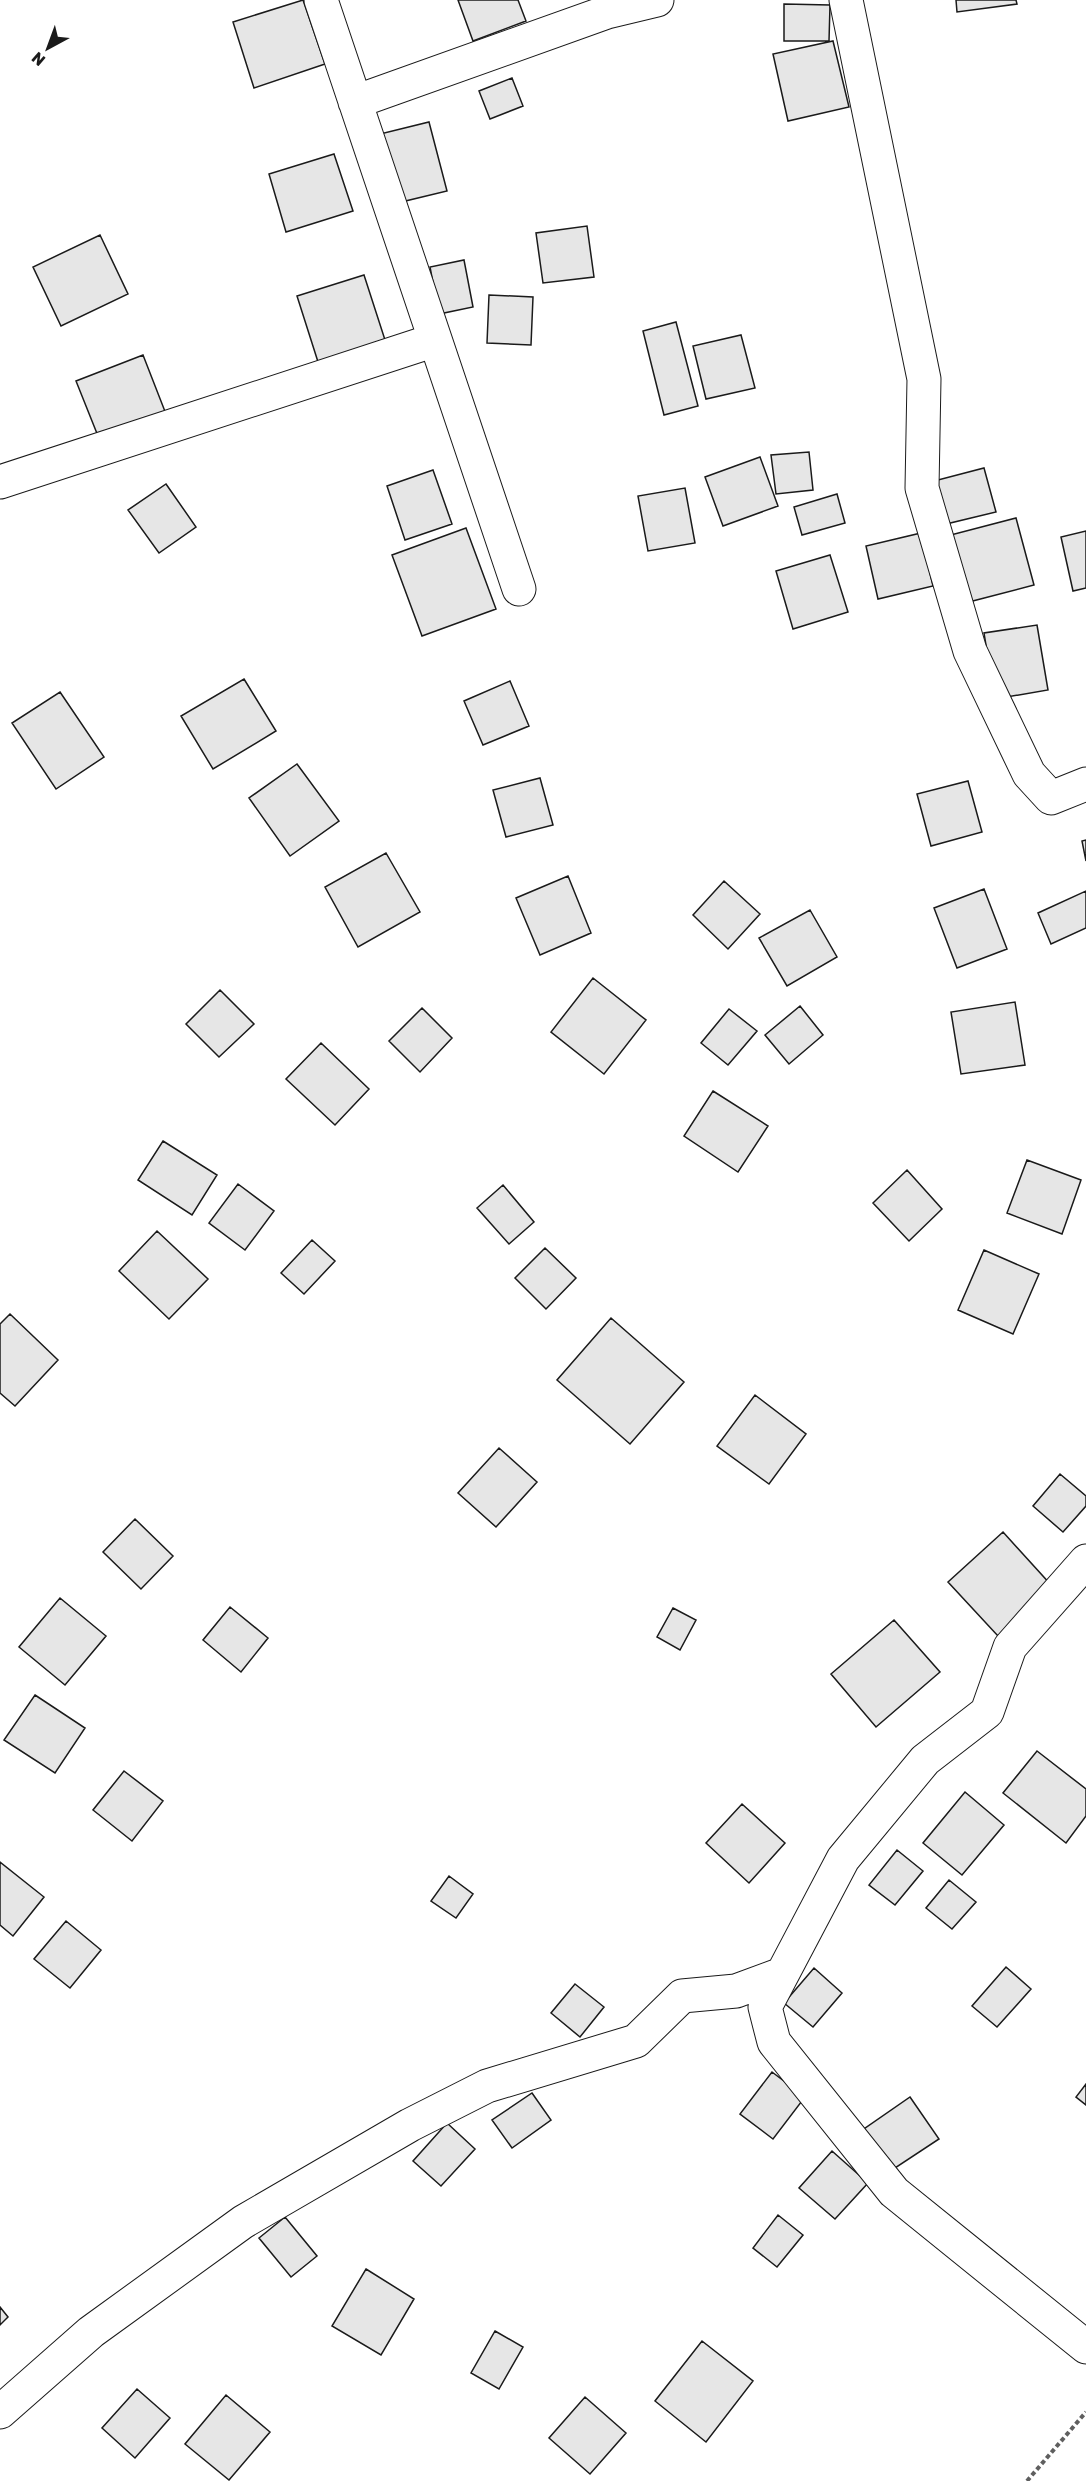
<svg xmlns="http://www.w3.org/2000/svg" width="1086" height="2481" viewBox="0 0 1086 2481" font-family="Rubik,sans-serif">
  <rect width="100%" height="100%" fill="#fff"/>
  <path fill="#e6e6e6" stroke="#1a1a1a" stroke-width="1.5" d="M303 0 325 64 254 88 233 22Z
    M458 0H518L526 21 473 41Z
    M956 0H1016L1017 4 957 12Z
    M784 4 830 5 829 41H784Z
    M833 41 849 107 788 121 773 54Z
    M512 78 523 106 490 119 479 91Z
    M429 122 447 191 397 203 380 134Z
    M334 154 353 211 286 232 269 174Z
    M587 226 594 277 543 283 536 233Z
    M100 235 128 294 61 326 33 267Z
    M464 260 473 307 439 314 430 267Z
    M364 275 386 343 319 365 297 296Z
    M489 295 533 297 531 345 487 343Z
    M676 322 698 406 664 415 643 331Z
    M741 335 755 388 706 399 693 346Z
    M143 355 166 414 100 441 76 381Z
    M809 452 813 490 776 494 771 455Z
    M760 457 778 506 723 526 705 477Z
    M984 468 996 512 946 524 934 481Z
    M433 470 452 524 405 540 387 486Z
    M166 484 196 527 159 553 128 510Z
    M685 488 695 543 648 551 638 496Z
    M837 494 845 523 802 535 794 507Z
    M1016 518 1034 585 961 604 943 537Z
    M466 528 496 609 422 636 392 555Z
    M1086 531V588L1073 591 1061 537Z
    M921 533 933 586 878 599 866 546Z
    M830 555 848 612 793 629 776 571Z
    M1037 625 1048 690 995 699 984 633Z
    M244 679 276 731 213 769 181 716Z
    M510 681 529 726 483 745 464 701Z
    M60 692 104 757 56 789 12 723Z
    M297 764 339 821 290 856 249 798Z
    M540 778 553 825 506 837 493 790Z
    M968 781 982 832 931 846 917 794Z
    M1086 840V861L1082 841Z
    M386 853 420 912 358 947 325 887Z
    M568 876 591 933 540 955 516 898Z
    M724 881 760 914 728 949 693 915Z
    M984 889 1007 949 957 968 934 908Z
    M1086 891V928L1051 944 1038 913Z
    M810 910 837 957 787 986 759 938Z
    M593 978 646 1020 604 1074 551 1032Z
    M220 990 254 1024 219 1057 186 1024Z
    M1015 1002 1025 1065 961 1074 951 1012Z
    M800 1006 823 1035 789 1064 765 1035Z
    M422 1008 452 1038 420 1072 389 1041Z
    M729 1009 757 1031 728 1065 701 1043Z
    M321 1043 369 1089 335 1125 286 1079Z
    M713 1091 768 1126 738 1172 684 1136Z
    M163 1141 217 1175 192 1215 138 1180Z
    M1027 1160 1081 1180 1062 1234 1007 1213Z
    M907 1170 942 1209 909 1241 873 1203Z
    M238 1184 274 1211 245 1250 209 1223Z
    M503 1185 534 1222 509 1244 477 1208Z
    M157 1231 208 1279 169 1319 119 1271Z
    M312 1240 335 1261 304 1294 281 1273Z
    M545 1248 576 1278 546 1309 515 1278Z
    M984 1250 1039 1274 1013 1334 958 1310Z
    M10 1314 58 1360 15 1406 0 1393V1324Z
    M611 1318 684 1382 630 1444 557 1380Z
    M755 1395 806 1434 769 1484 717 1446Z
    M499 1448 537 1482 496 1527 458 1493Z
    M1060 1474 1086 1496V1506L1063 1532 1033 1506Z
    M135 1519 173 1556 141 1589 103 1552Z
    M1003 1532 1052 1586 998 1636 948 1582Z
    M60 1598 106 1636 65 1685 19 1647Z
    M230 1607 268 1638 241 1672 203 1640Z
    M673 1608 696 1620 680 1650 657 1637Z
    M894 1620 940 1672 876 1727 831 1674Z
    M35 1695 85 1728 55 1773 4 1740Z
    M1037 1751 1086 1789V1816L1066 1843 1003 1793Z
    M124 1771 163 1801 132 1841 93 1810Z
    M965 1792 1004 1825 962 1875 923 1843Z
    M742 1804 785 1843 749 1883 706 1843Z
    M897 1850 923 1871 895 1905 869 1885Z
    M0 1862 44 1897 13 1936 0 1925Z
    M449 1876 473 1894 456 1918 431 1901Z
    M949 1880 976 1902 952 1929 926 1908Z
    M66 1921 101 1950 70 1988 34 1959Z
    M1006 1967 1031 1989 997 2027 972 2006Z
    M814 1968 842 1993 813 2027 784 2003Z
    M575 1984 604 2007 580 2037 551 2013Z
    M772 2072 805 2097 773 2139 740 2114Z
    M1086 2084V2105L1076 2097Z
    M532 2093 551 2120 512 2148 492 2120Z
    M910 2097 939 2139 889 2172 861 2131Z
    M447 2123 475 2149 441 2186 413 2161Z
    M832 2151 868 2183 835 2219 799 2188Z
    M778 2215 803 2235 777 2267 753 2248Z
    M285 2217 317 2256 291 2277 259 2238Z
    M366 2269 414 2299 381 2355 332 2326Z
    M0 2307 8 2317 0 2325Z
    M495 2331 523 2347 499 2389 471 2373Z
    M702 2341 753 2381 706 2442 655 2401Z
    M137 2389 170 2418 135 2458 102 2428Z
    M226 2395 270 2432 229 2480 185 2444Z
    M585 2397 626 2433 590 2474 549 2438Z"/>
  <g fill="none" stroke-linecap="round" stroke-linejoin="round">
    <g stroke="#1a1a1a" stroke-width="35">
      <path id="minor" d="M321 0 519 589
        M846 0 924 379 922 488 970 651 1029 774 1051 798 1086 784
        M355 102 607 12 657 0
        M0 482 435 340
        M1086 1561 1010 1647 987 1712 925 1760 843 1859 765 2007 774 2042 894 2192 1086 2347
        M0 2412 91 2332 243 2222 410 2125 487 2086 636 2041 682 1996 736 1991 782 1974"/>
    </g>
    <path stroke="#5f5f5f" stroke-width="4" stroke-dasharray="4.5 3" stroke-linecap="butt" d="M1027 2481 1086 2412"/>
    <use href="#minor" stroke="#fff" stroke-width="33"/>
  </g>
  <g transform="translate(48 48) rotate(221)" stroke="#ffffff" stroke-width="4.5" paint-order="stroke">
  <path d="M0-4.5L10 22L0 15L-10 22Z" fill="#1a1a1a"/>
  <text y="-9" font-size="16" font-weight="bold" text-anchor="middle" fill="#1a1a1a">N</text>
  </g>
</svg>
